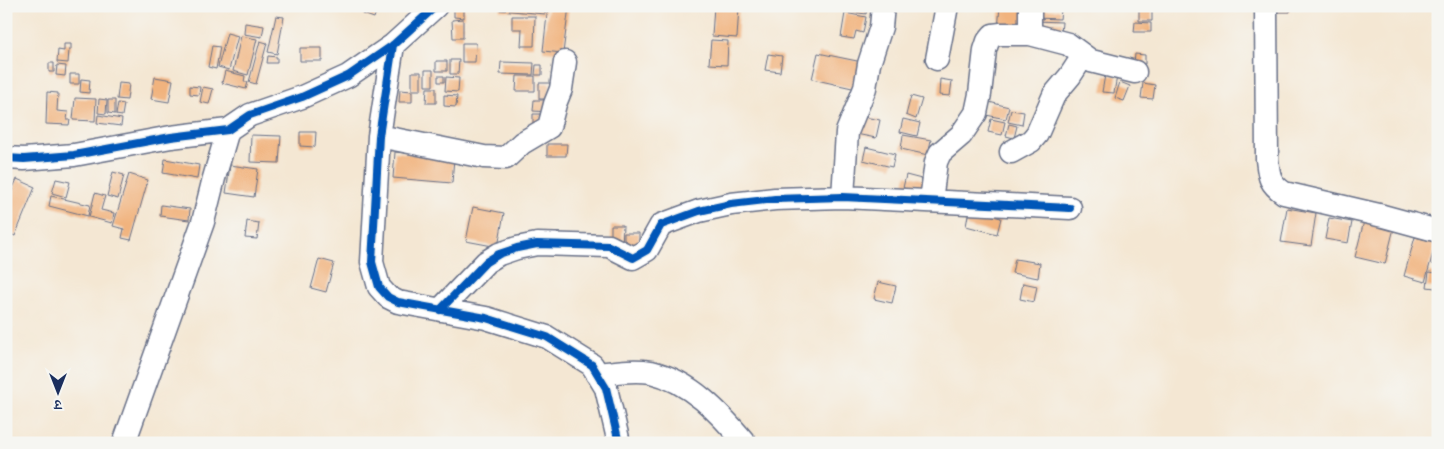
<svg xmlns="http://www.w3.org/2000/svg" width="1444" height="449" viewBox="0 0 1444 449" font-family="'IM FELL DW Pica','Noto Serif Devanagari',serif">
  <rect width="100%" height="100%" fill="#f6f6f2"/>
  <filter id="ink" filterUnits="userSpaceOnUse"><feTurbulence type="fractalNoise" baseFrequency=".02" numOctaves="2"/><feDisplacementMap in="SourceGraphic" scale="10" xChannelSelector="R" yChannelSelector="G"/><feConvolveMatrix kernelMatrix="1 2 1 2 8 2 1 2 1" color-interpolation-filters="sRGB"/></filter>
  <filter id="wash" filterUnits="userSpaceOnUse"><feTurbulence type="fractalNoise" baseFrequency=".0096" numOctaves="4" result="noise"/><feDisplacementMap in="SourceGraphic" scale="20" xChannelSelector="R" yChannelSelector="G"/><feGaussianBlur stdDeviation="1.12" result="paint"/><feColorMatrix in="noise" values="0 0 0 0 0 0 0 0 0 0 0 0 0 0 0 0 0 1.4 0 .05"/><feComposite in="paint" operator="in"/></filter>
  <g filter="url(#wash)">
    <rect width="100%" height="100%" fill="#f4e7d3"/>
    <g id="blocks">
      <path fill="#f1b37e" d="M366 6H378L374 18 363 14Z
        M454 6H464V18L454 17Z
        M500 6H546L545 14 500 10Z
        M548 6H569L563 53 543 51Z
        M668 6H690V9L668 8Z
        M714 6H739L737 38 712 36Z
        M845 6H867L866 14 844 11Z
        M1000 6 1025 7 1023 31 998 30Z
        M1270 6H1290V12H1270Z
        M1036 9 1061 10 1060 19 1036 18Z
        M1139 9H1152V21H1139Z
        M845 13 866 17 863 33 856 31 854 39 841 37Z
        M276 16 284 17 277 54 268 52Z
        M512 16H535L534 46H521L522 29H512Z
        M463 19V38H453L452 20Z
        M1036 21 1062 22 1061 34 1035 31Z
        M1135 22 1151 23V32H1134Z
        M245 23 264 26 262 37 244 34Z
        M227 33 238 36 229 70 218 67Z
        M241 36 257 39 248 75 233 71Z
        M711 40 728 41 727 65 709 64Z
        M260 41 267 43 256 84 249 82Z
        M462 43H476L475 62H462Z
        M64 44H71V50H69L68 63 57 62 58 50 64 51Z
        M212 46 220 47 216 69 208 67Z
        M300 48H322V61H300Z
        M818 53 867 63 861 90 812 79Z
        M768 54 782 56 780 72 765 70Z
        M1135 54 1145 55V64H1134Z
        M268 56 277 57V63H267Z
        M450 60H459L458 74H450Z
        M436 61H447V71H436Z
        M501 62 534 63 533 75 500 74Z
        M49 63H54V72H49Z
        M57 65 66 66 65 76 56 75Z
        M536 65H542V75H535Z
        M425 70H433V86H425Z
        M225 71 245 76 244 82H248L246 89 222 83Z
        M412 72H421V90H412Z
        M70 74H79V84H70Z
        M1105 75 1117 76 1114 93 1102 92Z
        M438 76H444V82H438Z
        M517 76H535V91H516Z
        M155 77 173 80 169 102 151 99Z
        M446 77 459 78 458 92 445 91Z
        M81 79 90 80 89 93 80 92Z
        M940 79 952 81 950 96 939 95Z
        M1120 82 1130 86 1124 101 1115 98Z
        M119 83 129 84 127 100 117 99Z
        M539 83H550V99H539Z
        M1143 83 1155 85 1153 99 1141 98Z
        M190 86 200 87 199 95 190 94Z
        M203 87 213 89 209 104 200 102Z
        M427 88H436V103H426Z
        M400 90 412 91V102H399Z
        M47 92 58 93 57 111 68 112 67 120H70L69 125 46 124Z
        M444 95 457 96 456 107 444 106Z
        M911 96 922 99 916 119 906 115Z
        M75 98 96 99 95 121 73 120Z
        M99 99 107 100 106 114 98 113Z
        M108 100H115V114L108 113Z
        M534 100H550V112L533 111Z
        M989 102 1009 107 1006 119 986 115Z
        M118 103 124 104 122 116 116 115Z
        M1011 110 1024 112 1022 125 1008 122Z
        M533 114H546L533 126Z
        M98 115 122 119 121 126 97 123Z
        M859 116 880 120 876 138 856 134Z
        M903 119 920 123 917 136 900 132Z
        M991 119 1005 122 1002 135 988 132Z
        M1009 124 1017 126 1014 138 1006 136Z
        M300 132H316L315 147 300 146Z
        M251 135 281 136 279 163 250 162Z
        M903 135 931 140 928 155 901 149Z
        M547 144H567L566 156H547Z
        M866 147 895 154 892 167 863 160Z
        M395 152 454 158 452 183 393 178Z
        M165 159 199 165 197 179 163 173Z
        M230 165 258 169 254 197 226 193Z
        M113 172 124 175 118 199 107 196Z
        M129 174 148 180 131 240 122 238 124 229 113 226Z
        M906 175 929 181 926 193 903 188Z
        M17 179 35 187 15 236 6 232V204Z
        M56 179 70 182 66 197 52 193Z
        M95 193 105 196 101 210 114 213 112 223 89 217Z
        M51 196 90 205 88 216 49 206Z
        M161 205 190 209 189 220 160 216Z
        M473 207 504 213 498 247 466 241Z
        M1287 208 1316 213 1311 246 1281 242Z
        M969 210 1001 218 997 234 966 226Z
        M1329 218 1352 222 1348 243 1325 239Z
        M247 221 259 223 257 239 245 238Z
        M1364 221 1394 228 1385 264 1355 257Z
        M611 225H623L622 247 611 246Z
        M624 233H639V249H624Z
        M1415 237 1436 242 1425 282 1404 276Z
        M1437 243H1438V265L1432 264Z
        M319 259 334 263 326 292 311 288Z
        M1015 259 1040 263 1038 278 1012 273Z
        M1429 272 1437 273 1435 288 1427 287Z
        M878 282 896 286 892 303 874 299Z
        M1023 283 1037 286 1034 302 1020 299Z"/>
    </g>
  </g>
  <g filter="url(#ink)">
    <use href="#blocks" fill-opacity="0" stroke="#676f87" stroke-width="1"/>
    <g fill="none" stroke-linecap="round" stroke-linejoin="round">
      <g stroke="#676f87" stroke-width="25">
        <path id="minor" d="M1030 6V34
          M1266 6 1267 159C1269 176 1269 183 1284 193L1383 216 1438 231
          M393 45 379 136 372 262 379 287 388 297 398 302 486 318 547 337 592 365 606 388 619 443
          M937 59 947 6
          M379 136 484 157 506 158 522 143 549 127 555 104 561 89 565 62
          M1011 152 1031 141 1037 134 1054 95 1070 76 1083 56
          M6 158 24 159 74 155 171 137 228 130 250 115 302 97 348 76 393 45 436 6
          M843 197 847 132 865 88 869 64 881 27 883 6
          M931 201 936 162 940 153 961 135 976 113 980 94 985 50 988 41 993 35 1001 34H1030L1068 44 1091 61 1135 72
          M440 310 486 262 499 254 517 248 537 244 609 246 633 258 647 250 661 225 699 211 731 204 775 199 843 197 1070 208
          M597 374C615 372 634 369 651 372 690 381 720 413 745 443
          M124 443 203 222 214 178 228 130"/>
      </g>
      <use href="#minor" stroke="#fff" stroke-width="22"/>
      <g stroke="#f6f6f2" stroke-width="11">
        <path id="cycleway" d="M393 45 379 136 372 262 379 287 388 297 398 302 486 318 547 337 592 365 606 388 619 443
          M6 158 24 159 74 155 171 137 228 130 250 115 302 97 348 76 393 45 436 6
          M440 310 486 262 499 254 517 248 537 244 609 246 633 258 647 250 661 225 699 211 731 204 775 199 843 197 1070 208"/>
      </g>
      <use href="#cycleway" stroke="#0057b8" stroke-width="8"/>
    </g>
  </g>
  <rect width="1444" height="449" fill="none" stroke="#f6f6f2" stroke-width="25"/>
  <g transform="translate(58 392) rotate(180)" stroke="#f6f6f2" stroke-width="4" paint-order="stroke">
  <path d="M0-4L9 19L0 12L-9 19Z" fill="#1b2f5e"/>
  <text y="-8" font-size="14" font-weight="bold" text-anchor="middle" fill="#1b2f5e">उ</text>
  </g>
</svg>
